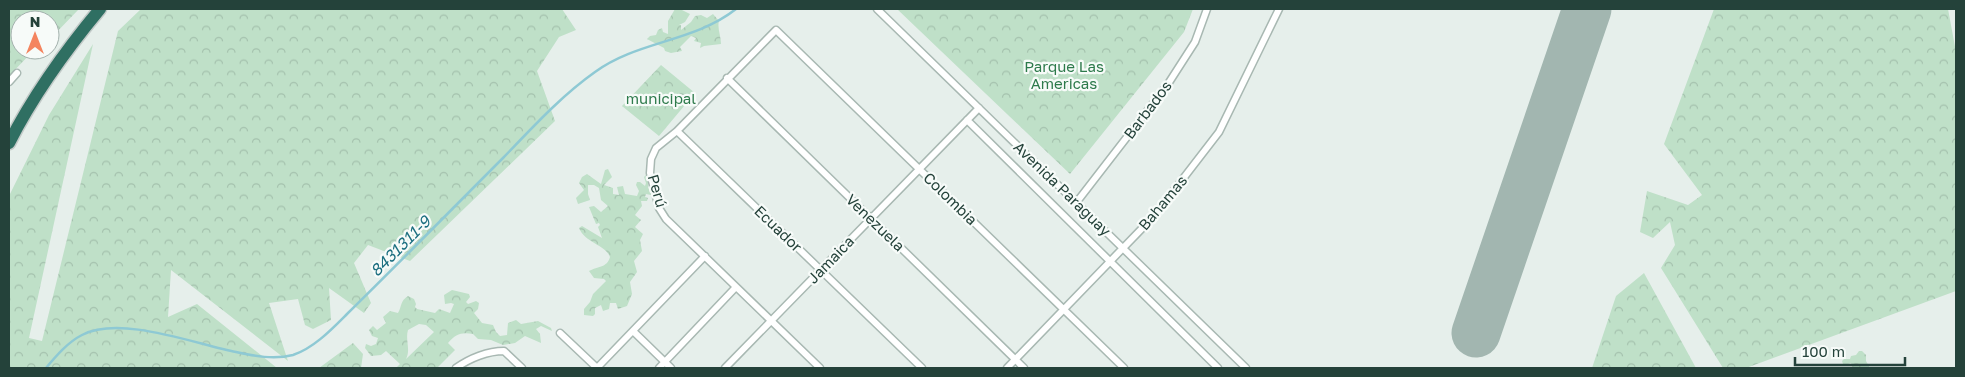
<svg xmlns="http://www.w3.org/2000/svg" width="1965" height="377" viewBox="0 0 1965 377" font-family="'Golos Text',sans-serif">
  <defs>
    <pattern id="forest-crowns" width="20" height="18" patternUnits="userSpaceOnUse" patternTransform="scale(1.25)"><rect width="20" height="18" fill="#bfe0c8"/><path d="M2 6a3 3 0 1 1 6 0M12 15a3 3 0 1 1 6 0" fill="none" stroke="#a4c1ad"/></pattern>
  </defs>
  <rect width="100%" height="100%" fill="#e6efeb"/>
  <path fill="url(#forest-crowns)" fill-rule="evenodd" d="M9 9H79L50 39V20H20V50H34L9 76Z
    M141 9H562L576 30 559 37 537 71 555 121 410 261 368 245 354 263 371 303 364 313 329 288 331 320 313 329 305 325 298 299 269 303 288 361 171 270 168 317 197 304 277 368H9V196L49 115 93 44 29 338 42 341 118 31Z
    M675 9H680L690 14 685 22 679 25H681V30L691 22 695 16 701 15 707 18 713 14 719 21C717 28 721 36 721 44L704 46 700 48 701 43 694 41 696 38 691 36 680 47 682 51 671 53 665 51 664 48 647 39 650 36 656 35 658 30 662 28 663 32 668 34V21Z
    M897 9H1193L1184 32 1070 174Z
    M1714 9H1948L1956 52V291L1746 368H1723L1661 268 1675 245 1670 222 1653 238 1640 232 1647 191 1688 205 1702 195 1664 144Z
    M661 65 695 93 659 136 622 106Z
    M608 169 612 177 604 185 613 188V194L619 195 617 187 623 186 625 194 637 196 639 191 636 185 637 182H640L645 186 646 183 644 177 646 175 649 176 648 188 654 194 651 195 646 194 645 197 648 198 647 201H641L642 206 635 215 641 220 635 227 643 234 640 240 642 251 634 261 637 272 630 282 632 294 627 306 618 309 616 303H610L609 309 603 311 601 305 595 308V314L593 316 584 315V309L590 302 593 294 606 281 604 279 594 278 589 271C598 266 607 268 610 257 606 245 585 243 579 228L582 226 602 238 598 227 600 225 599 223 596 224 589 207 594 206 601 212 608 206 601 200 599 188 594 185H588V194L590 200 578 204 576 198 584 190 579 183 582 177 587 174 601 184 605 170Z
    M1644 273 1696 368H1592L1616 296Z
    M452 290 469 294 470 297 466 302 468 304 476 301 479 303 478 309 474 313 482 323 493 325 496 332 500 336 507 335 508 323 516 320 521 324 538 321 551 328 552 331 541 326 536 329 540 334 541 343 525 336 515 343 503 345 491 340 478 339 473 334C461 332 456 334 448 343L455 350 437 368H396L400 364 386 351 381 355 371 356 365 348 366 344 371 346 376 344 378 338 372 336 369 330 373 326 377 330 386 323 383 317 390 311 398 313C402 306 400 301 408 296L414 299 416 304 415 307 417 309 435 313 439 309 450 313 454 304 451 303 445 304 444 295ZM419 324 426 325 434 332 406 359C411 350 405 340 408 330Z
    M353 343 363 354 361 368H319Z
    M1859 351H1862L1866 355V361L1870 368H1853L1851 363 1845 365 1843 364 1842 361 1844 359H1850L1851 356 1856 355Z"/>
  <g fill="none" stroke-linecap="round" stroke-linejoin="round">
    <path stroke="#8ec9d4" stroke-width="2.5" d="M46 368C56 356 68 342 82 335 121 315 195 344 236 352 254 356 274 360 293 355 314 348 332 329 347 314 400 262 451 210 503 158 532 128 561 96 595 72 637 41 694 42 736 9"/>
    <path stroke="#a2b6b0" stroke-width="49" d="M1476 333 1587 9"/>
    <g stroke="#a8b8b2" stroke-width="9">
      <path id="street" d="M877 9 1246 368
        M727 78 1024 368
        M9 82 17 73
        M967 120 1218 368
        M677 131 922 368
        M1076 203 1168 84 1195 42 1207 9
        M633 331 671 368
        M560 333 597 368
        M456 368C470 358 488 351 504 351L522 368
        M597 368 705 256
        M659 368 736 287
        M725 368 979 108
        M820 368 666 219 659 208 650 173 651 159 656 148 677 131 776 30 1124 368
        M1007 368 1155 215 1219 132 1279 9"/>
    </g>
    <g stroke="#c2cac8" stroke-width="15">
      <path id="highway" d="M9 143C34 94 65 51 100 9"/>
    </g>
    <use href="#street" stroke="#fff" stroke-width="6"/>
    <use href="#highway" stroke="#2f6f62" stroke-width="12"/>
  </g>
  <g text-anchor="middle" stroke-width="4.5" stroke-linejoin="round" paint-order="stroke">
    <g font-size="15" fill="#2d7a4b" stroke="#f7fbf9">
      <text x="1064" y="72">Parque Las<tspan x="1064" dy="17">Americas</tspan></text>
      <text x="661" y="104">municipal</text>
    </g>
    <g font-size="15" fill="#24423a" stroke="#f7fbf9">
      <text transform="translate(1148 110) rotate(-53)" y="5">Barbados</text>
      <text transform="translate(1062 189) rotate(44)" y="5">Avenida Paraguay</text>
      <text transform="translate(657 191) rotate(74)" y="5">Perú</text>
      <text transform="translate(950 199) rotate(44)" y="5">Colombia</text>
      <text transform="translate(1163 203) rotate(-50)" y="5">Bahamas</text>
      <text transform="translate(875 223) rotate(44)" y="5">Venezuela</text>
      <text transform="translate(778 229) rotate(44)" y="5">Ecuador</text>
      <text transform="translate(831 260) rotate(-46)" y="5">Jamaica</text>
    </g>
    <g font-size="16" font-style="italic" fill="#1c6f80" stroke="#f7fbf9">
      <text transform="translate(400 246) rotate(-45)" y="6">8431311-9</text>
    </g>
  </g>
  <rect width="1965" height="377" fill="none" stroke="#24423a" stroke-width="20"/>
  <g transform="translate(35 35)"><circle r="24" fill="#f7fbf9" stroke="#a3b1ad"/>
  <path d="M0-4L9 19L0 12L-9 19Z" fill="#f4845f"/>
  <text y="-8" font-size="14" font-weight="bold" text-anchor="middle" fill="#24423a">N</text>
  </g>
  <path d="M1795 357v8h110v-8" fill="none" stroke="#24423a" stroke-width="2.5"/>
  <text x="1802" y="357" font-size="15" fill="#24423a" stroke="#f7fbf9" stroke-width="4" paint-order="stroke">100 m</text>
</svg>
